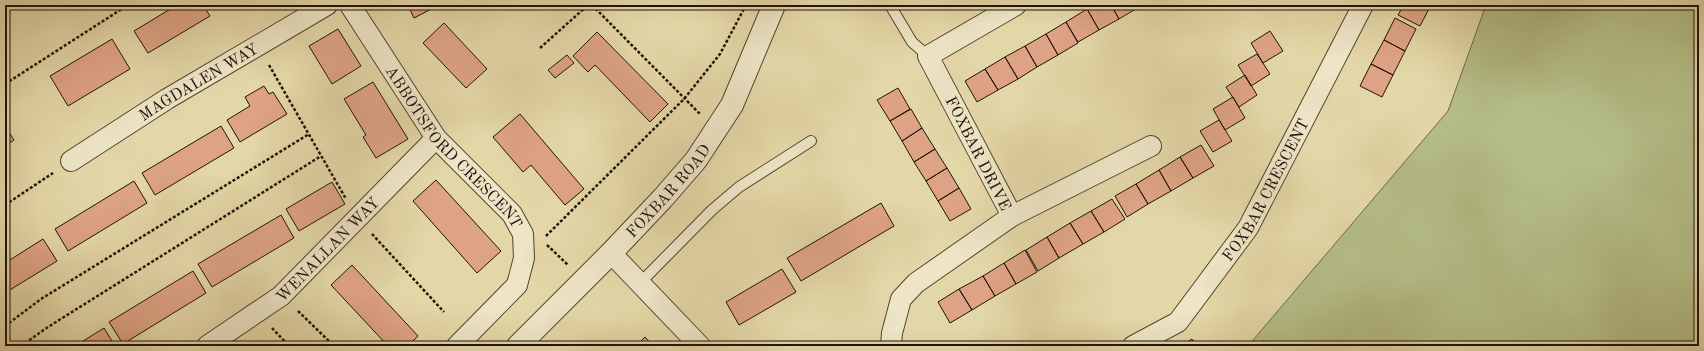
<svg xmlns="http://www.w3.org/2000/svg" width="1704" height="351" viewBox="0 0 1704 351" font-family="'Old Standard TT',serif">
  <rect width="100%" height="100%" fill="#e4d7a7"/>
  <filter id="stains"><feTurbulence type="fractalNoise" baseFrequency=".005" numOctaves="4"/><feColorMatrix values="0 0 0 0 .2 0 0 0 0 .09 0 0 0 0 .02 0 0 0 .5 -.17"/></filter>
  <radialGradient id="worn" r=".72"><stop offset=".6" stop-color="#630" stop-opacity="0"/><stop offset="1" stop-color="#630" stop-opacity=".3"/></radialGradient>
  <path fill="#b5be87" stroke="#6a6849" d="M1486 5H1699V346H1248L1448 111Z"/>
  <path fill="#dea384" stroke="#1f130b" d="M177 5H203L210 16 148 53 134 31Z
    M408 5H439L414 18Z
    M1095 5H1111L1119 19 1099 30 1087 9Z
    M1111 5H1138L1139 7 1119 19Z
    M1404 5H1431L1420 26 1398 15Z
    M1087 9 1099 30 1078 42 1066 22Z
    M1395 18 1416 29 1405 51 1384 40Z
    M1066 22 1078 43 1058 55 1046 34Z
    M444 23 487 69 466 88 423 43Z
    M338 29 361 66 332 84 309 46Z
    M1270 31 1283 51 1263 63 1251 43Z
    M597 32 668 104 650 122 595 65 588 72 573 56Z
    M1046 34 1058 55 1037 67 1025 46Z
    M112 39 130 69 68 106 50 76Z
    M1384 40 1405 51 1393 75 1371 64Z
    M1025 46 1037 67 1018 79 1005 57Z
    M1257 54 1270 74 1251 86 1238 65Z
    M567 55 574 63 555 78 548 70Z
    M1005 57 1018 79 998 90 985 69Z
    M1371 64 1393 75 1382 97 1360 86Z
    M985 69 998 90 977 102 965 81Z
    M1245 75 1257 95 1239 107 1226 87Z
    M373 82 408 139 376 158 363 137 366 135 344 99Z
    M264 86 269 94 273 92 287 114 240 142 227 120 250 106 245 97Z
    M898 88 910 109 890 121 877 100Z
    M1233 97 1245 118 1225 130 1213 109Z
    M911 109 922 128 902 141 890 121Z
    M520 114 584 189 565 205 531 165 523 172 493 137Z
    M1219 120 1232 141 1213 152 1200 131Z
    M5 126 14 140 5 146Z
    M221 126 234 148 155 195 142 173Z
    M922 128 935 149 914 162 902 141Z
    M1201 145 1214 166 1193 178 1180 157Z
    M935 149 947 168 926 181 914 162Z
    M1180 157 1193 178 1171 191 1159 170Z
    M947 168 959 188 938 201 926 181Z
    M1159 170 1171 191 1148 204 1136 184Z
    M436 180 501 251 477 273 413 201Z
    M134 181 147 203 68 251 55 229Z
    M332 182 345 204 299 231 286 209Z
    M1136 184 1148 204 1127 217 1115 196Z
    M959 188 971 209 950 221 938 201Z
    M1112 199 1125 219 1104 232 1091 211Z
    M881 203 894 226 801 281 787 258Z
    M1091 211 1104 232 1083 244 1070 223Z
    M281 215 294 238 212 287 198 264Z
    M1070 223 1083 244 1059 258 1047 237Z
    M1047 237 1059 258 1038 271 1026 250Z
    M43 239 57 261 5 293V263Z
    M1025 250 1037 272 1016 284 1004 263Z
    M1004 263 1016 284 995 296 983 276Z
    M352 265 418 336 408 346H388L331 285Z
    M782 269 796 292 739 325 726 302Z
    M193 271 206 293 123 344 109 322Z
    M983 276 995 296 972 310 959 289Z
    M959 289 972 310 950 323 938 302Z
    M104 328 115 346H75Z
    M645 337 653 346H636Z
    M1192 339 1197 346H1181Z"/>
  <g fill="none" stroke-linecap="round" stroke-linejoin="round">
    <g stroke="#504432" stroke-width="12">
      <path id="service" d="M890 5 912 42 928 56
        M640 283 712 210 739 187 811 141"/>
    </g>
    <g stroke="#504432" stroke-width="22">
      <g id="minor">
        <path id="s1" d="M350 5 436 138 512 214 523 234 524 258 517 285 457 346"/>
        <path id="s2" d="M71 161 167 99 327 5"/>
        <path d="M1012 216 1151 146"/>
        <path d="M611 253 700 346"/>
        <path id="s3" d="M207 346 281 296 436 138"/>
        <path d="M891 346 892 333 901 299 916 283 1012 216 928 56 1016 5"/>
        <path id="s4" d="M1133 346 1178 322 1248 228 1363 5"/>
      </g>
    </g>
    <g stroke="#504432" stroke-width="24">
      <g id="tertiary">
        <path id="s5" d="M518 346 611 253 663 198 696 160 732 105 774 5"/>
      </g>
    </g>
    <path stroke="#1f130b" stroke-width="2.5" stroke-dasharray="3 2" stroke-linecap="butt" d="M592 5 700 114
      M540 48 588 5
      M269 65 346 199
      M5 84 128 5
      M5 205 53 173
      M372 234 444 312
      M546 236 684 99 720 54 746 5
      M547 245 568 265
      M298 311 334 346
      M5 326 41 299 309 134
      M272 328 289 346
      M21 346 48 327 321 156"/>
    <use href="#service" stroke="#ede5c6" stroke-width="10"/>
    <use href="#minor" stroke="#ede5c6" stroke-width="20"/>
    <use href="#tertiary" stroke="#ede5c6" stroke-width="22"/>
  </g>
  <g text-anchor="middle" stroke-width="3" stroke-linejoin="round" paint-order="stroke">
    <g font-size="16" fill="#1f130b" stroke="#ede5c6">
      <text dy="6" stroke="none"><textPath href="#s2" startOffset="150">MAGDALEN WAY</textPath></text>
      <text dy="6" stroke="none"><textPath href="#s1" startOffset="177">ABBOTSFORD CRESCENT</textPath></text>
      <text transform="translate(979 153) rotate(63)" y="6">FOXBAR DRIVE</text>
      <text dy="6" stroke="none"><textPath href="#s4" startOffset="210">FOXBAR CRESCENT</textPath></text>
      <text dy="6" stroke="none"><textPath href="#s5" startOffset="216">FOXBAR ROAD</textPath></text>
      <text dy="6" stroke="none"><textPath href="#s3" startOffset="155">WENALLAN WAY</textPath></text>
    </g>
  </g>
  <rect width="1704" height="351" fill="none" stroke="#e4d7a7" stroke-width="20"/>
  <rect x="6" y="6" width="1692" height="339" fill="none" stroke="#1f130b" stroke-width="2"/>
  <rect x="10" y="10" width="1684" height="331" fill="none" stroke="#1f130b"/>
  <rect width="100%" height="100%" filter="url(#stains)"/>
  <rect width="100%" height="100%" fill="url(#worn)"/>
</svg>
